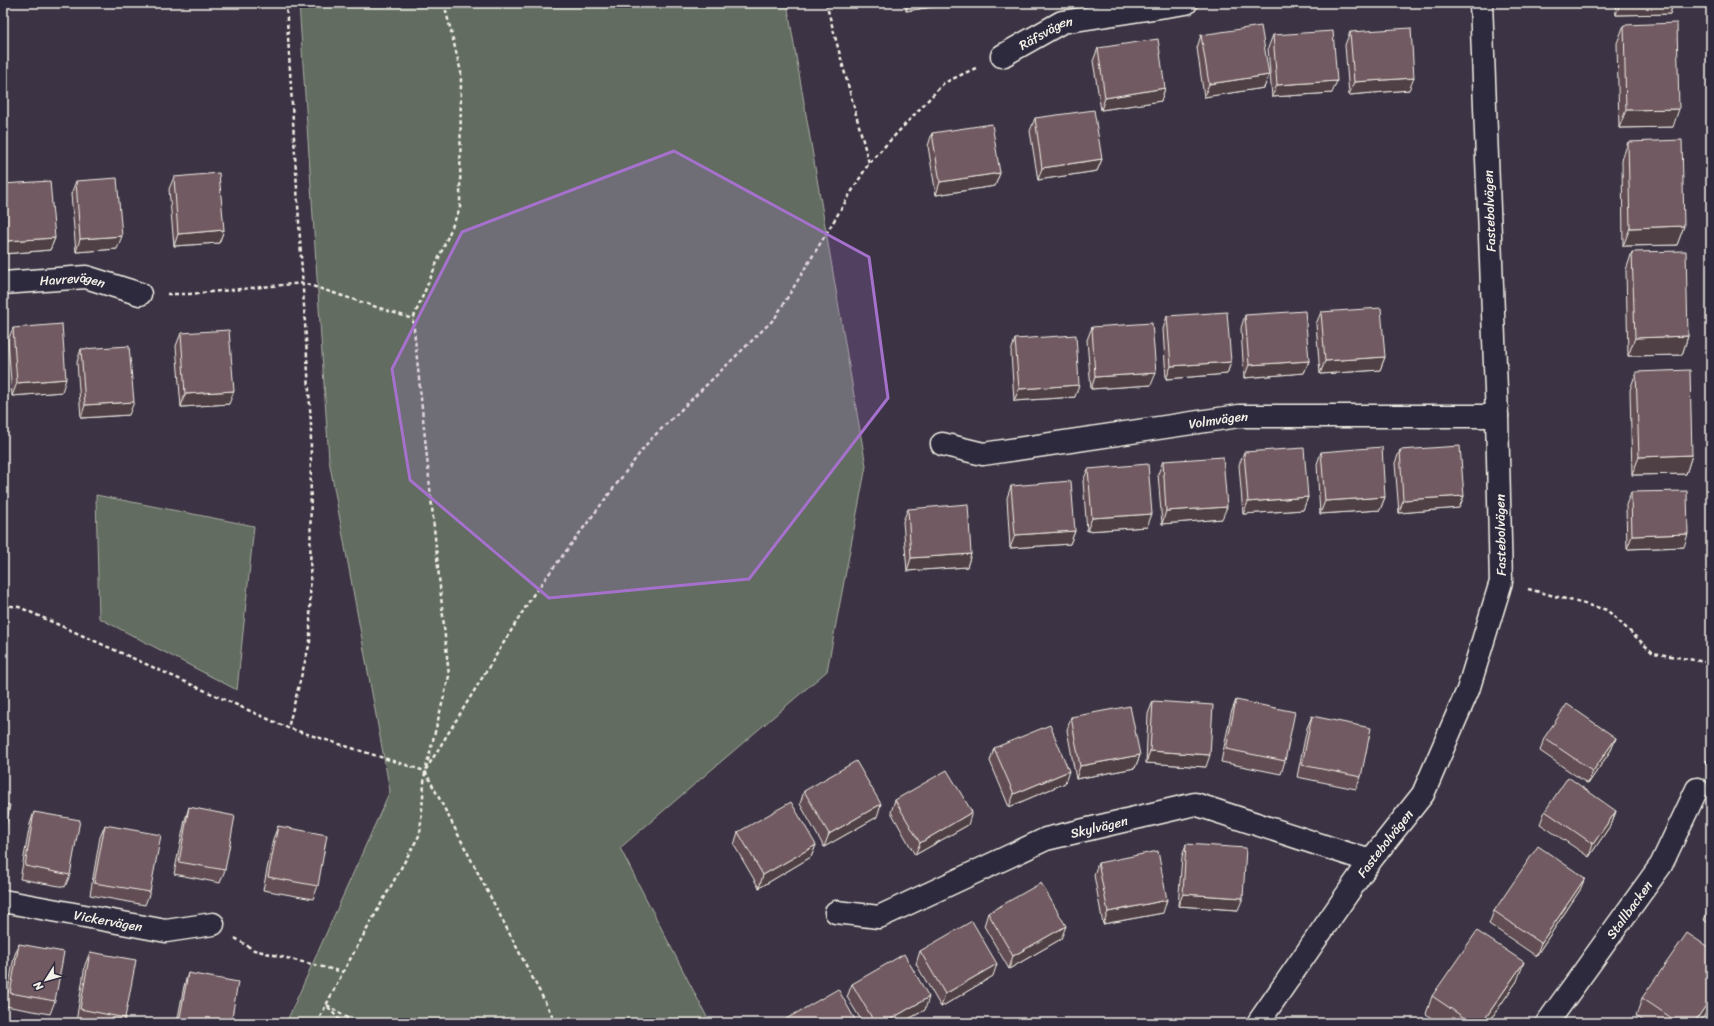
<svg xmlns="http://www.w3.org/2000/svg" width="1714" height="1026" viewBox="0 0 1714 1026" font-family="Sriracha,sans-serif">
  <rect width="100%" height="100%" fill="#3c3444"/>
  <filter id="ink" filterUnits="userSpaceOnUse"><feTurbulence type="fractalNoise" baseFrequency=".025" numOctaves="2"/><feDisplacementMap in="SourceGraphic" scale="8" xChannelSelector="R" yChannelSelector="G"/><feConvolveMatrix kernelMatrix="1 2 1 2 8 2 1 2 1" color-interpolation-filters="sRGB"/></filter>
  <g filter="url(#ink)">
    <path fill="#626c60" stroke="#abaea4" d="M299 3H787L866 466 827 671 620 848 710 1023H286L390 791 329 460Z
      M96 495 254 526 237 690 99 618Z"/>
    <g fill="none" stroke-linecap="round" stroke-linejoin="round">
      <g stroke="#f4f1e8" stroke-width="25">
        <g id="minor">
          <path id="s1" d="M1002 56 1062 22 1186 3"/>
          <path id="s2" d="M3 283 86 277 140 294"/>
          <path id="s3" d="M942 444 983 454 1239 416H1497"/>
          <path id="s4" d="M3 901 166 931 213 924"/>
          <path id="s5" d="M836 912 879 917 1046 839 1195 804 1370 861"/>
          <path id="s6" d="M1258 1023 1370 861 1423 794 1468 690 1501 582 1497 416 1481 3"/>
          <path id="s7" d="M1547 1023 1661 865 1697 789"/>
        </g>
      </g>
      <path stroke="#f4f1e8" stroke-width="2.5" stroke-dasharray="4 3" stroke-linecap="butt" d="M286 3 311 424 310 642 288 728
        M826 3 869 163
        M167 294H190L303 283 413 319
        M1528 589 1607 610 1653 653 1711 663
        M3 605 19 607 288 728 425 771 556 1023
        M1706 764 1711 749
        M426 768 449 676 413 319 460 208 461 72 444 3
        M235 938 254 950 343 972
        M327 1005 355 1023
        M328 1007 342 1023
        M317 1023 343 972 420 834 425 771 533 595 649 441 775 318 869 163 944 83 978 67"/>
      <use href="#minor" stroke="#2f2a3d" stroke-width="22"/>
    </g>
    <path fill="#624d54" stroke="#f4f1e8" d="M905 3H957L906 11Z
      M1615 3H1673L1670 14 1616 15Z
      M1624 25 1673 127 1619 128 1617 43Z
      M1350 32 1409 90 1349 95 1345 45Z
      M1201 35 1269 75 1264 88 1204 97 1197 48Z
      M1273 35 1332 93 1272 97 1268 48Z
      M1098 48 1165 88 1161 101 1101 110 1093 61Z
      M1035 118 1102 159 1097 171 1038 180 1030 131Z
      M932 133 1000 173 995 186 936 195 928 146Z
      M1628 142 1684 226 1677 245 1623 246 1622 160Z
      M174 177 224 230 219 243 174 246 169 189Z
      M76 181 117 249 76 252 71 194Z
      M3 184 55 238 50 250 3 254Z
      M1632 252 1688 336 1682 355 1628 356 1626 270Z
      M1321 312 1385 357 1380 370 1320 374 1316 324Z
      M1245 315 1309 361 1304 373 1244 378 1241 328Z
      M1167 316 1231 362 1227 374 1166 379 1163 329Z
      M1092 327 1151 385 1091 389 1087 340Z
      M13 328 62 392 12 396 8 340Z
      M181 333 229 404 181 407 176 346Z
      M1015 339 1075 397 1014 401 1011 352Z
      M81 349 129 415 81 418 77 362Z
      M1636 372 1692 455 1686 474 1632 475 1630 390Z
      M1400 450 1464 496 1459 508 1399 513 1395 463Z
      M1244 452 1308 497 1303 510 1243 514 1239 465Z
      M1321 452 1385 497 1380 510 1320 514 1317 464Z
      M1163 461 1222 519 1162 524 1158 474Z
      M1088 469 1147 527 1087 531 1083 481Z
      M1011 486 1075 531 1070 544 1010 548 1007 498Z
      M1631 492 1684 547 1627 549 1626 505Z
      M908 509 971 554 967 567 907 571 903 521Z
      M1236 700 1285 761 1281 774 1221 762 1231 713Z
      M1153 701 1206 767 1146 763 1148 714Z
      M1312 716 1361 777 1356 789 1297 777 1307 728Z
      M1071 717 1140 755 1135 768 1076 779 1067 730Z
      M1544 738H1616L1611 750 1588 784 1540 751Z
      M994 748 1065 783 1009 807 990 761Z
      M804 791 877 817 824 847 800 804Z
      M895 800 968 825 915 855 891 812Z
      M189 807 225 870 220 883 174 874 185 820Z
      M1545 811H1616L1612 823 1589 857 1540 824Z
      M34 812 70 875 65 887 20 879 30 824Z
      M105 825 150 892 145 905 90 895 100 837Z
      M278 826 318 886 313 899 263 890 273 839Z
      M738 832 816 845 811 857 759 888 734 845Z
      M1186 844 1238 910 1178 906 1182 857Z
      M1098 863 1163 913 1103 924 1094 875Z
      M1580 890 1536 956 1489 924 1494 911Z
      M1711 904V925L1704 920 1709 908Z
      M988 913 1061 939 1009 969 984 926Z
      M19 944 55 1001 50 1014 5 1006 14 957Z
      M920 951 993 976 941 1007 916 964Z
      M90 952 125 1018 123 1023H83L76 1022 85 965Z
      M188 973 231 1023H177L184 986Z
      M1517 981 1488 1023H1438L1426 1014 1432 996Z
      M852 984 925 1010 901 1023H863L847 997Z
      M1642 998 1711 1006 1699 1023H1646L1636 1016Z"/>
    <path fill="#503f45" stroke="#f4f1e8" d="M909 3H957L906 11Z
      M1620 3H1673L1670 14 1616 15Z
      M1269 75 1264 88 1204 97 1209 84Z
      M1414 78 1409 90 1349 95 1354 82Z
      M1337 81 1332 93 1272 97 1277 85Z
      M1165 88 1161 101 1101 110 1105 98Z
      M1679 109 1673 127 1619 128 1626 110Z
      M1102 159 1097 171 1038 180 1042 168Z
      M1000 173 995 186 936 195 940 182Z
      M1684 226 1677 245 1623 246 1630 228Z
      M224 230 219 243 174 246 178 234Z
      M122 236 117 249 76 252 80 239Z
      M55 238 50 250 3 254 7 241Z
      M1688 336 1682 355 1628 356 1635 338Z
      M1385 357 1380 370 1320 374 1325 361Z
      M1309 361 1304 373 1244 378 1249 365Z
      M1231 362 1227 374 1166 379 1171 366Z
      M1156 373 1151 385 1091 389 1095 377Z
      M66 379 62 392 12 396 17 383Z
      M1079 385 1075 397 1014 401 1019 389Z
      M234 391 229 404 181 407 185 394Z
      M134 402 129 415 81 418 85 405Z
      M1692 455 1686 474 1632 475 1639 457Z
      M1464 496 1459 508 1399 513 1403 500Z
      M1308 497 1303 510 1243 514 1248 502Z
      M1385 497 1380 510 1320 514 1325 501Z
      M1227 507 1222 519 1162 524 1166 511Z
      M1152 514 1147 527 1087 531 1092 518Z
      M1075 531 1070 544 1010 548 1015 535Z
      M1688 534 1684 547 1627 549 1632 536Z
      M971 554 967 567 907 571 911 558Z
      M1616 738 1611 750 1588 784 1593 771Z
      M1150 751 1210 755 1206 767 1146 763Z
      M1140 755 1135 768 1076 779 1080 766Z
      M1069 771 1065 783 1009 807 1014 794Z
      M881 804 877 817 824 847 829 834Z
      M1616 811 1612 823 1589 857 1593 844Z
      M972 812 968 825 915 855 920 843Z
      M816 845 811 857 759 888 763 875Z
      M1585 878 1580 890 1536 956 1541 943Z
      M1183 894 1243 898 1238 910 1178 906Z
      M1167 900 1163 913 1103 924 1108 912Z
      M1066 926 1061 939 1009 969 1013 956Z
      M1524 962 1517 981 1488 1023H1482Z
      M997 964 993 976 941 1007 945 994Z
      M929 997 925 1010 901 1023H884Z
      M1711 998V1006L1699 1023H1694Z"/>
    <path fill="#725a62" stroke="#f4f1e8" d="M1677 23 1679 109 1626 110 1624 25Z
      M1261 26 1269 75 1209 84 1201 35Z
      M1411 28 1414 78 1354 82 1350 32Z
      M1333 31 1337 81 1277 85 1273 35Z
      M1158 39 1165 88 1105 98 1098 48Z
      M1094 110 1102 159 1042 168 1035 118Z
      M992 124 1000 173 940 182 932 133Z
      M1682 140 1684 226 1630 228 1628 142Z
      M219 173 224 230 178 234 174 177Z
      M117 178 122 236 80 239 76 181Z
      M50 181 55 238 7 241 3 184Z
      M1686 251 1688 336 1635 338 1632 252Z
      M1381 308 1385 357 1325 361 1321 312Z
      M1305 311 1309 361 1249 365 1245 315Z
      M1227 312 1231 362 1171 366 1167 316Z
      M1152 323 1156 373 1095 377 1092 327Z
      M62 324 66 379 17 383 13 328Z
      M229 330 234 391 185 394 181 333Z
      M1076 335 1079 385 1019 389 1015 339Z
      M129 346 134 402 85 405 81 349Z
      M1690 370 1692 455 1639 457 1636 372Z
      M1460 446 1464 496 1403 500 1400 450Z
      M1382 447 1385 497 1325 501 1321 452Z
      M1304 448 1308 497 1248 502 1244 452Z
      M1223 457 1227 507 1166 511 1163 461Z
      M1148 464 1152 514 1092 518 1088 469Z
      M1071 481 1075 531 1015 535 1011 486Z
      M1687 491 1688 534 1632 536 1631 492Z
      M968 504 971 554 911 558 908 509Z
      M1236 700 1295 712 1285 761 1226 749Z
      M1153 701 1213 705 1210 755 1150 751Z
      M1567 704 1616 738 1593 771 1544 738Z
      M1130 706 1140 755 1080 766 1071 717Z
      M1312 716 1371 728 1361 777 1302 765Z
      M1050 725 1069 771 1014 794 994 748Z
      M856 761 881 804 829 834 804 791Z
      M947 770 972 812 920 843 895 800Z
      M1568 777 1616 811 1593 844 1545 811Z
      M791 802 816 845 763 875 738 832Z
      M3 803 10 805 3 844Z
      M189 807 235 816 225 870 179 862Z
      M34 812 80 820 70 875 25 866Z
      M105 825 161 835 150 892 94 883Z
      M278 826 327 835 318 886 268 877Z
      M1186 844 1246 848 1243 898 1183 894Z
      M1538 846 1585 878 1541 943 1494 911Z
      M1158 851 1167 900 1108 912 1098 863Z
      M1041 883 1066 926 1013 956 988 913Z
      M1711 904V909L1709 908Z
      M972 921 997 964 945 994 920 951Z
      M1477 931 1524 962 1482 1023H1472L1432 996Z
      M1687 933 1711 949V998L1694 1023H1679L1642 998Z
      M19 944 64 952 55 1001 10 993Z
      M90 952 136 960 125 1018 80 1009Z
      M904 954 929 997 884 1023H875L852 984Z
      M188 973 238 982 231 1023H179Z
      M838 989 857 1023H788L786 1019Z"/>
  </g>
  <path fill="#a571cd" fill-opacity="0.2" stroke="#a571cd" stroke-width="3" stroke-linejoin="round" d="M674 151 869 257 888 398 749 579 549 598 410 480 392 369 462 232Z"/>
  <g text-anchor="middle" stroke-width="3" stroke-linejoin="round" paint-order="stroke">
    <g font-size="13" fill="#f4f1e8" stroke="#2f2a3d">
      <text dy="5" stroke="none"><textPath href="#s1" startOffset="50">Räfsvägen</textPath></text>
      <text transform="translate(1489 211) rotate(-92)" y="5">Fastebolvägen</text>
      <text dy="5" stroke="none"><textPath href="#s2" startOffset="70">Havrevägen</textPath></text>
      <text dy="5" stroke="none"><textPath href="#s3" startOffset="280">Volmvägen</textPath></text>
      <text transform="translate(1500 535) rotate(-91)" y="5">Fastebolvägen</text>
      <text dy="5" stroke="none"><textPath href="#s5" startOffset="282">Skylvägen</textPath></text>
      <text dy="5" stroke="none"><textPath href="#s6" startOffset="220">Fastebolvägen</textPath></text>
      <text dy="5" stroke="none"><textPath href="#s7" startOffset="140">Stallbacken</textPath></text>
      <text dy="5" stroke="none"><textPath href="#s4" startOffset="107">Vickervägen</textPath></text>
    </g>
  </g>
  <rect width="1714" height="1026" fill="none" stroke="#2f2a3d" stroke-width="16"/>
  <rect x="8" y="8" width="1698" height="1010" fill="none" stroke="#f4f1e8" stroke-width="1.5" filter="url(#ink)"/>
  <g transform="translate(46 980) rotate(233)" stroke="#2f2a3d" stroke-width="3" paint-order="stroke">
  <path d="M0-3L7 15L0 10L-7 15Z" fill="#f4f1e8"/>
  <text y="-6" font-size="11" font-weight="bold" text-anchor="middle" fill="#f4f1e8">N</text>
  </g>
</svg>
